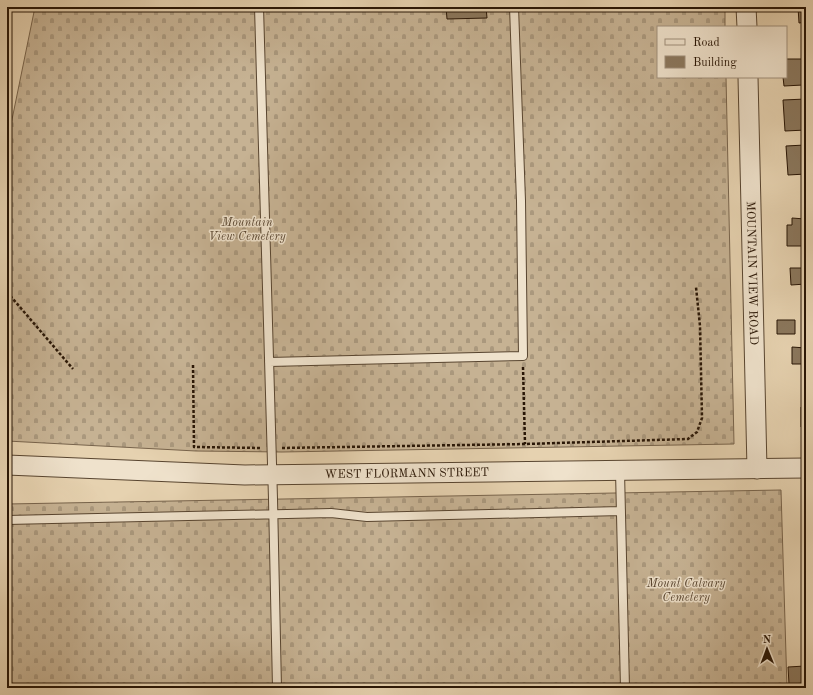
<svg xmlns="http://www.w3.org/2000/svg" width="813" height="695" viewBox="0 0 813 695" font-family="'Old Standard TT',serif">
  <defs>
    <pattern id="cemetery-stones" width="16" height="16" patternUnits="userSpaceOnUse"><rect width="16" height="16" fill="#c6b293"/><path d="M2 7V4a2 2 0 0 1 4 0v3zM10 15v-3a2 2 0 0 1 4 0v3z" fill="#aa987d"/></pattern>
  </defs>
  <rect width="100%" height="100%" fill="#e6d2b0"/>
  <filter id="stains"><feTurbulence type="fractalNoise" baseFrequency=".005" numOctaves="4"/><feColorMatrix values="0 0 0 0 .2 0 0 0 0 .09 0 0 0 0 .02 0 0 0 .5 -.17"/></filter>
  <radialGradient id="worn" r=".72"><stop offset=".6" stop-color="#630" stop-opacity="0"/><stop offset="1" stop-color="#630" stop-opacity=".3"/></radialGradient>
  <path fill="url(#cemetery-stones)" stroke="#78644c" d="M35 7H725V27H658V77H726L734 444 282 452 196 451 7 441V144Z
    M781 490 787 688H7V504Z"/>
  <path fill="#8b785e" stroke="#291606" d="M446 7H486L487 18 447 19Z
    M798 7H806V22L799 23Z
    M786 59H802L803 85 784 86 783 77H786Z
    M806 99V130L785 131 783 100Z
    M805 145 806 174 788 175 786 146Z
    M792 218 805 219V246H787V225H792Z
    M790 268H806V284L791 285Z
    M777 320H795V334H777Z
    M792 347 806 348V364H792Z
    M801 407H806V427H801Z
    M805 666 806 683 789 684 788 667Z"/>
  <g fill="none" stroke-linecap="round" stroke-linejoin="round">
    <g stroke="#584530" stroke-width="10">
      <path id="service" d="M259 7 273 499 277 688
        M269 362 523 356 521 201 514 7
        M620 471 625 688
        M7 520 331 513 367 517 621 511"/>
    </g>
    <g stroke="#584530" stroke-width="21">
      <g id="tertiary">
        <path d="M746 7 747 27"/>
        <path id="s1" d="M748 77 757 469"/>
        <path id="s2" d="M7 465 245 475 806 468"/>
      </g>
    </g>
    <path stroke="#291606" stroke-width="2.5" stroke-dasharray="3 2" stroke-linecap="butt" d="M156 7 167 8
      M7 292 73 369
      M193 365 194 447 261 448
      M523 367 525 444
      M282 448 525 444 688 439 697 432 702 418 700 326 696 287"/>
    <use href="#service" stroke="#efe2cc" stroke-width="8"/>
    <use href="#tertiary" stroke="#efe2cc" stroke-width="19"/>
  </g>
  <g text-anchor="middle" stroke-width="3" stroke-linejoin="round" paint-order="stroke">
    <g font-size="12" font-style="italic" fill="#584530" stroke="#efe2cc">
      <text x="247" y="226">Mountain<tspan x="247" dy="14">View Cemetery</tspan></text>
      <text x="686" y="587">Mount Calvary<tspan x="686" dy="14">Cemetery</tspan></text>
    </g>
    <g font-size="12" fill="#291606" stroke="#efe2cc">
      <text dy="4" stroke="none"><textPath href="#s1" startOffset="196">MOUNTAIN VIEW ROAD</textPath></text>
      <text dy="4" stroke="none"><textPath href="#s2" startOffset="400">WEST FLORMANN STREET</textPath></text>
    </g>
  </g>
  <rect width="813" height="695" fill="none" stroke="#e6d2b0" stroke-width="24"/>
  <rect x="8" y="8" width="797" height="679" fill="none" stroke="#291606" stroke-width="2"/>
  <rect x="12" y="12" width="789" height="671" fill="none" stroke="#291606"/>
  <rect x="657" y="26" width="130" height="52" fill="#efe2cc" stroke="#a0907d"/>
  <rect x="665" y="39" width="20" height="6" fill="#efe2cc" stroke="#a0907d"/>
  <text x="693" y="46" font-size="12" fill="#291606">Road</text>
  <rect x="665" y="56" width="20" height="12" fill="#8b785e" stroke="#a0907d"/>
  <text x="693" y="66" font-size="12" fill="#291606">Building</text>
  <g transform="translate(767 649) rotate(359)" stroke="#efe2cc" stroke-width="3" paint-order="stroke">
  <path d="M0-3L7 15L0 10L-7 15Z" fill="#291606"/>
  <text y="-6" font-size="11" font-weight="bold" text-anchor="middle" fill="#291606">N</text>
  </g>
  <rect width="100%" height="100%" filter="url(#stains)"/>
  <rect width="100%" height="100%" fill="url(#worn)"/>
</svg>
